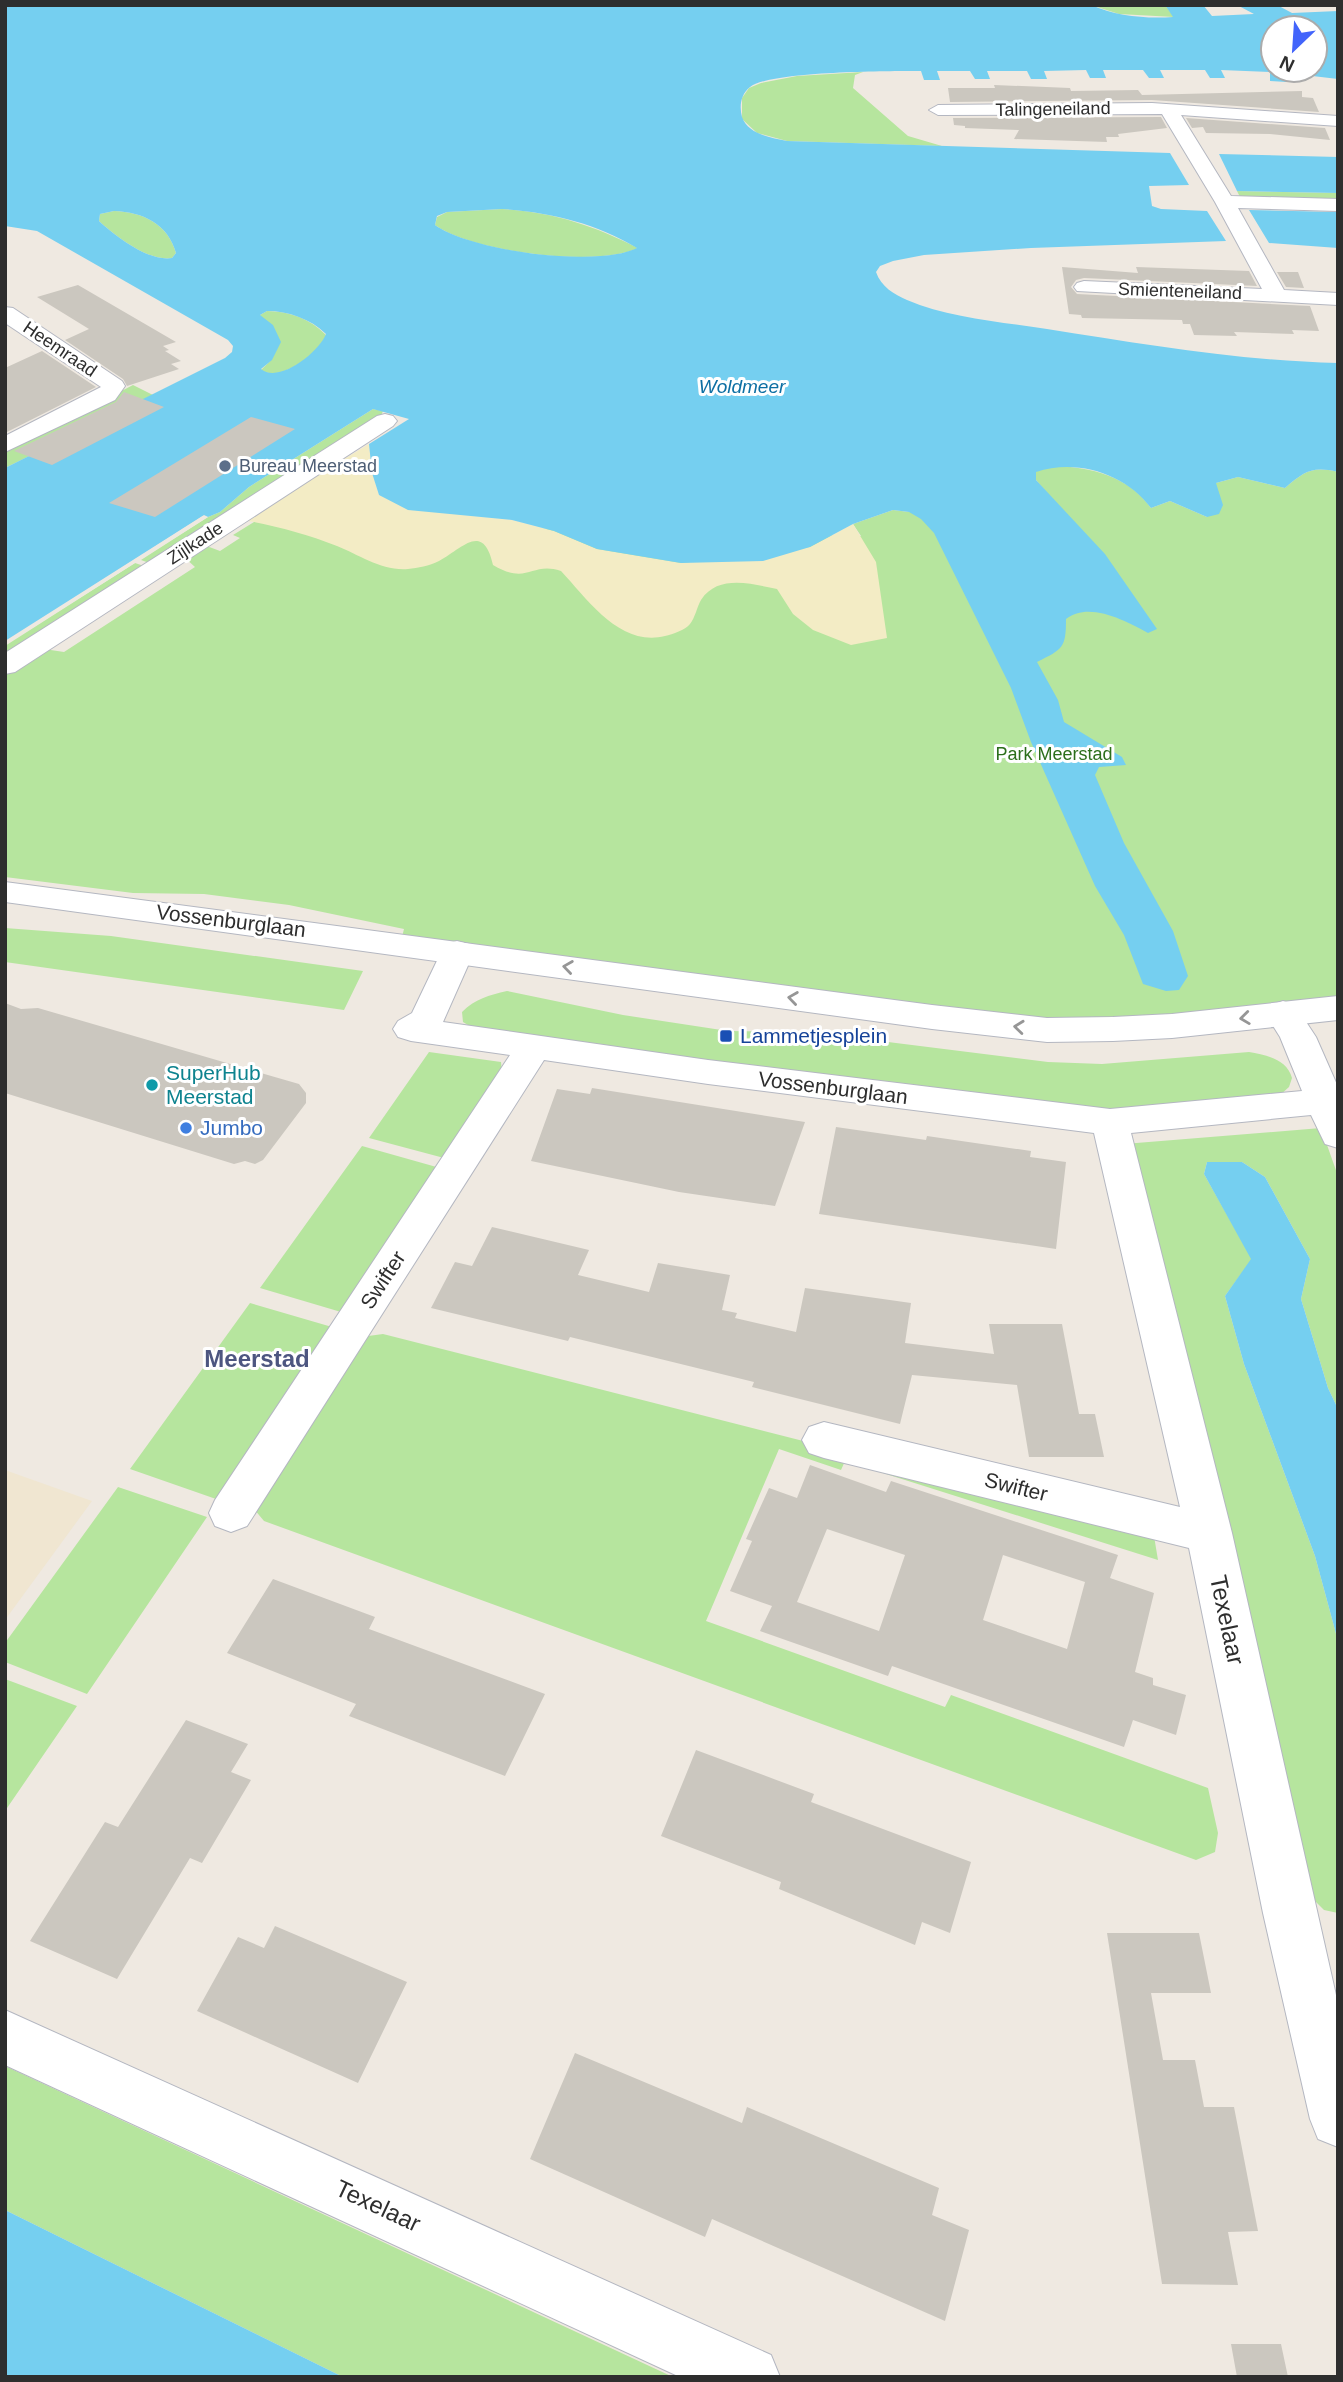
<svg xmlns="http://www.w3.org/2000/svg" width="1343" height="2382" viewBox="0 0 1343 2382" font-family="Arial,sans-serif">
  <rect width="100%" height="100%" fill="#efe9e1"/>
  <path fill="#f0e6d1" d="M5 1470 92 1501 5 1620Z"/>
  <path fill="#b6e59e" d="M1091 5H1165L1174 17 1119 14Z
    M863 72 855 75 853 88 908 136 942 146 787 141 757 133 742 119V98L749 88 761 83 797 76Z
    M1237 191 1338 193V202L1241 199Z
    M502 209C553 212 593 225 638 248 597 268 472 252 435 225L437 217 447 212Z
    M114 211C143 212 168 224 176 253L172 258C149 262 115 236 99 221L100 214Z
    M267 311C289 311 311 319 326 335 319 353 281 383 261 370L272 359 260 315Z
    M133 385 153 395 5 468V452Z
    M373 409 383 411 381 416 152 564 141 560 208 517 220 512 249 487Z
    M1053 466C1092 467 1128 476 1151 508L1170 501 1207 517 1216 483 1238 477 1285 488C1305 471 1312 466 1338 472V999L1158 1019 1069 1022 978 1013 402 937 404 929 289 905 204 894 133 893 5 877V674L44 649 64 652 195 567 184 557 204 545 220 551 240 538 233 535 254 522 861 536 853 524 893 510 909 512 1048 494 1036 480V471Z
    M135 563 147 567 5 658V646Z
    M5 928 111 936 363 971 344 1010 5 962Z
    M507 991 623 1015 728 1031 808 1032 1048 1062 1102 1064 1249 1052C1266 1055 1287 1059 1292 1078L1289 1087 1279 1096 1108 1111 1052 1109 476 1030 463 1022 462 1012C475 999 489 995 507 991Z
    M429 1052 501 1062 502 1073 444 1158 369 1138Z
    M1321 1128 1338 1176V1409L1328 1388 1301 1299 1310 1259 1265 1177 1242 1162H1207L1204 1174 1252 1259 1225 1296 1244 1364 1315 1556 1338 1641V1913L1324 1910 1304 1890 1124 1144Z
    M362 1146 440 1168 341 1312 260 1288Z
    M250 1303 332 1327 216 1499 130 1469Z
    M383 1334 1153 1530 1158 1560 845 1461 841 1470 779 1449 706 1621 945 1707 951 1695 1208 1788 1218 1833 1215 1852 1196 1860 264 1521 254 1509 361 1337Z
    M118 1487 207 1517 87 1694 5 1662V1643Z
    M5 1679 77 1706 5 1811Z
    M5 2066 673 2377H343L5 2210Z"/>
  <path fill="#f3ecc5" d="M369 444 372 472 379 495 463 515 512 520 554 531 597 549 681 563 810 547 853 524 876 562 887 638 851 645 813 630 793 614 777 589C752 584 718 574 701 600 697 607 695 618 690 624 685 630 673 634 665 636 620 647 589 601 561 571 531 561 528 586 493 565 483 521 462 549 439 561 429 566 418 568 408 569 381 571 360 555 337 546 307 534 276 526 244 520Z"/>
  <path fill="#75cff0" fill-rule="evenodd" d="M5 5H1091C1116 16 1146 19 1173 17L1165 5H1203L1212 16 1254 14 1237 5H1277L1292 13 1338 11V79L1287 73V82L1270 81V72L1221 70 1225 78H1210L1205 70H1160L1164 78H1149L1143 70H1103L1106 78H1090L1086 70 1044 71 1047 79H1031L1027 71H987L990 79H975L970 71H937L940 80H924L921 71C890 71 770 71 750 87 741 94 739 106 742 117 748 134 771 138 787 141L1170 153 1189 185 1149 186 1152 206 1161 209 1207 211 1226 241 1031 248 924 255 893 261 880 266 876 272C881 287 894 294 907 300 949 318 1002 322 1047 329 1143 344 1241 361 1338 363V472C1312 466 1305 471 1285 488L1238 477 1216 483 1223 505 1219 514 1207 517 1170 501 1151 508C1126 474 1077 458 1036 472V480L1105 554 1157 629 1148 633C1126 621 1089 601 1066 619 1066 648 1063 649 1037 662L1058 700 1064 722 1122 757 1126 765 1099 767 1095 775 1124 843 1173 931 1188 976 1179 990 1166 991 1143 984 1124 935 1095 886 1031 742 1011 688 934 533 921 519 909 512 893 510 853 524 810 547 763 561 681 563 597 549 554 531 512 520 408 510 379 495 372 473 369 444 409 419 373 409 249 487 220 512 208 517 203 516 5 642V468L225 358 232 352 233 346 228 340 37 231 5 226ZM1273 28H1315V70H1273ZM502 209C549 212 596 223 637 248 597 268 471 251 435 225L437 216 447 212ZM114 211C143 212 168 224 176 253L172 258C149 262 115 236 99 221L100 214ZM267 311C288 311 311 319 326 334 319 352 279 384 261 369L272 360 281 342 273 325 260 315Z
    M1219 154 1338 157V193L1237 191Z
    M1249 210 1338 212V248L1269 243Z
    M1207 1162H1242L1265 1177 1310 1259 1301 1299 1328 1388 1338 1409V1641L1315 1556 1244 1364 1225 1296 1251 1259 1204 1174Z
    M5 2210 343 2377H5Z"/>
  <path fill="#efe9e1" d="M204 515 208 517 5 645V641Z"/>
  <path fill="#cbc7bf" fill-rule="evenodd" d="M994 85 1070 88 1071 91 1138 90 1142 95 1302 91V97L1313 98 1319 112 1152 100 950 102 948 88H995Z
    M1161 117 1167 128 1118 134 1119 137H1106L1107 142 1014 139 1019 130 965 128V126L954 125 953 118Z
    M1186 118 1325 128 1330 140 1270 134 1206 133 1203 127 1192 128Z
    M1062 267 1138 273 1136 267 1249 271 1257 286 1084 278 1076 280 1071 287 1077 294 1310 306 1319 331 1292 330 1294 334 1234 332 1237 336 1194 335 1190 324H1183L1182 320 1082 318 1081 315 1069 314Z
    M1277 272H1298L1304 288 1286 287Z
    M78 285 176 342 163 346 169 350 165 351 181 361 171 364 179 369 127 386 123 379 65 340 89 329 37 297Z
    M42 351 96 387 5 433V368Z
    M124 392 164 407 52 465 14 451 116 402Z
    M251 417 295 429 155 517 109 503Z
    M5 1003 21 1009 38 1008 299 1084 306 1093V1103L263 1160 255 1164 245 1161 234 1164 5 1093Z
    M592 1088 805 1122 775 1206 679 1192 531 1161 557 1089 590 1094Z
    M836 1127 926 1140 927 1136 1031 1151 1030 1157 1066 1162 1056 1249 819 1214Z
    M492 1227 589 1250 578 1275 649 1292 658 1263 730 1275 722 1310 737 1313 735 1318 796 1332 805 1288 911 1303 905 1343 994 1354 989 1324H1062L1079 1414H1095L1104 1457H1029L1017 1385 912 1375 900 1424 752 1387 754 1382 644 1355 570 1337 568 1341 431 1308 455 1262 472 1266Z
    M810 1465 886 1492 891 1481 1118 1555 1110 1578 1154 1593 1135 1672 1153 1678V1685L1186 1695 1176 1735 1133 1720 1124 1747 892 1666 888 1676 760 1631 772 1606 730 1591 752 1541 746 1539 769 1488 797 1498ZM827 1529 905 1555 879 1631 797 1602ZM1003 1555 1085 1582 1067 1649 983 1620Z
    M273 1579 375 1617 369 1629 545 1694 505 1776 349 1716 356 1704 227 1653Z
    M186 1720 248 1744 231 1772 251 1780 202 1863 190 1858 117 1979 30 1941 105 1822 118 1827Z
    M696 1750 814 1794 811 1802 971 1862 950 1933 922 1922 915 1945 779 1889 781 1882 661 1836Z
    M275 1926 407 1982 358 2083 197 2011 238 1937 264 1948Z
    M1107 1933H1199L1211 1993H1151L1163 2060H1195L1204 2107H1234L1258 2231 1228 2232 1238 2285 1162 2284Z
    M575 2053 742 2123 747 2107 939 2188 932 2215 969 2230 945 2321 712 2219 705 2237 530 2159Z
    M1231 2344H1281L1288 2377H1237Z"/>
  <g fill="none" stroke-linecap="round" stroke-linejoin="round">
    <g stroke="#b4b7c1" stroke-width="2">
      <path id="street" d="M1152 103 1338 116V126L1181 115 1231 196 1338 199V211L1238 208 1284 290 1338 293V305L1077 291 1074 287 1077 283 1084 281 1262 289 1215 202 1162 114 938 115 929 110 938 105Z
        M5 307 13 308 122 381 125 386 115 400 5 452V436L101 387 5 323Z
        M385 414 393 416 397 421 393 426 15 672 5 674V653L377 416Z
        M457 941 469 944 474 952 443 1022 708 1060 1110 1109 1302 1091 1280 1037 1265 1013 1271 1005 1283 1001 1295 1005 1316 1037 1338 1087V1148L1325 1144 1311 1115 1131 1133 1232 1533 1338 2004V2147L1318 2139 1310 2119 1263 1913 1189 1548 824 1458 809 1453 802 1440 809 1427 824 1422 1180 1507 1094 1133 708 1084 544 1060 247 1526 231 1532 215 1526 209 1513 215 1500 510 1055 411 1041 398 1037 393 1029 398 1021 412 1013 445 944Z
        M5 2010 771 2355 780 2377H680L5 2065Z"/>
    </g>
    <g stroke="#b4b7c1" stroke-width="2">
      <path id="secondary" d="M5 882 932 1005 1047 1018 1113 1017 1172 1014 1338 996V1020L1172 1038 1113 1041 1047 1042 932 1029 5 902Z"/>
    </g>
    <use href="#street" fill="#fff" fill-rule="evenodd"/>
    <use href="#secondary" fill="#fff" fill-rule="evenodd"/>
  </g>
  <defs><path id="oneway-chevron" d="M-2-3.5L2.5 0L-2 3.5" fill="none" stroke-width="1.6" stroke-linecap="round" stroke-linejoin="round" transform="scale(1.75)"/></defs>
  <g stroke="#969696">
    <use href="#oneway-chevron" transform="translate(568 967) rotate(-172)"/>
    <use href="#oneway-chevron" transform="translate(793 998) rotate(-172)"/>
    <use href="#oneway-chevron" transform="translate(1245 1018) rotate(173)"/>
    <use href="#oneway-chevron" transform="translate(1019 1027) rotate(-174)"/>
  </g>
  <circle fill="#5c6f8a" stroke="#fff" stroke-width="2.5" cx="225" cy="466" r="7"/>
  <rect fill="#1a4fb4" stroke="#fff" stroke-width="2.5" x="719" y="1029" width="14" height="14" rx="3.5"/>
  <circle fill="#0f9aa8" stroke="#fff" stroke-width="2.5" cx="152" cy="1085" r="7"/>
  <circle fill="#3f7fe0" stroke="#fff" stroke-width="2.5" cx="186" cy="1128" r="7"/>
  <g text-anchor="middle" stroke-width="6" stroke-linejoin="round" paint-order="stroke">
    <g font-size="18" fill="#2e2e2e" stroke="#fff">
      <text transform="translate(1053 109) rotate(-1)" y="6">Talingeneiland</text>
      <text transform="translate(1180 291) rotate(2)" y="6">Smienteneiland</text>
      <text transform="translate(60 349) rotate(34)" y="6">Heemraad</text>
      <text transform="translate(195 543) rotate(-33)" y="6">Zijlkade</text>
    </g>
    <g font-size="18" fill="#4e5e75" stroke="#fff" text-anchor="start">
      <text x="239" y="472">Bureau Meerstad</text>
    </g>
    <g font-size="18" fill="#2c6e1b" stroke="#fff">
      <text x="1054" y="760">Park Meerstad</text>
    </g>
    <g font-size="19" font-style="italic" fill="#0d6fa3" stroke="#fff">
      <text x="742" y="393">Woldmeer</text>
    </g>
    <g font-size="21" fill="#2e2e2e" stroke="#fff">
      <text transform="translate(231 921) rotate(7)" y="7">Vossenburglaan</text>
      <text transform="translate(833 1088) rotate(7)" y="7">Vossenburglaan</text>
      <text transform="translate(383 1280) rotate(-57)" y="7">Swifter</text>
      <text transform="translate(1016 1487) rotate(14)" y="7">Swifter</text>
    </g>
    <g font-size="21" fill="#164399" stroke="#fff" text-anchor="start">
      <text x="740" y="1043">Lammetjesplein</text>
    </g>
    <g font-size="21" fill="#0d838f" stroke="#fff" text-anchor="start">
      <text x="166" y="1080">SuperHub<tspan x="166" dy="24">Meerstad</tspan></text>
    </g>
    <g font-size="21" fill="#366cbe" stroke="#fff" text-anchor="start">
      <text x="200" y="1135">Jumbo</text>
    </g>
    <g font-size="24" font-weight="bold" fill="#4d5680" stroke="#fff">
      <text x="257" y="1367">Meerstad</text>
    </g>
    <g font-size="24" fill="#2e2e2e" stroke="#fff">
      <text transform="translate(1227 1620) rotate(78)" y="8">Texelaar</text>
      <text transform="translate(378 2206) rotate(25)" y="8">Texelaar</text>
    </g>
  </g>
  <rect width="1343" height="2382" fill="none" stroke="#2e2e2e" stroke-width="14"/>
  <g transform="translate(1294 49) rotate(205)"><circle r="33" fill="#ffffff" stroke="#ababab" stroke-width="2"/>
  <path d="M0-5L12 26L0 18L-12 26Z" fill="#4264fb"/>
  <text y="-10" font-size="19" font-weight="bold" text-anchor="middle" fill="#2e2e2e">N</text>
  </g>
</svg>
